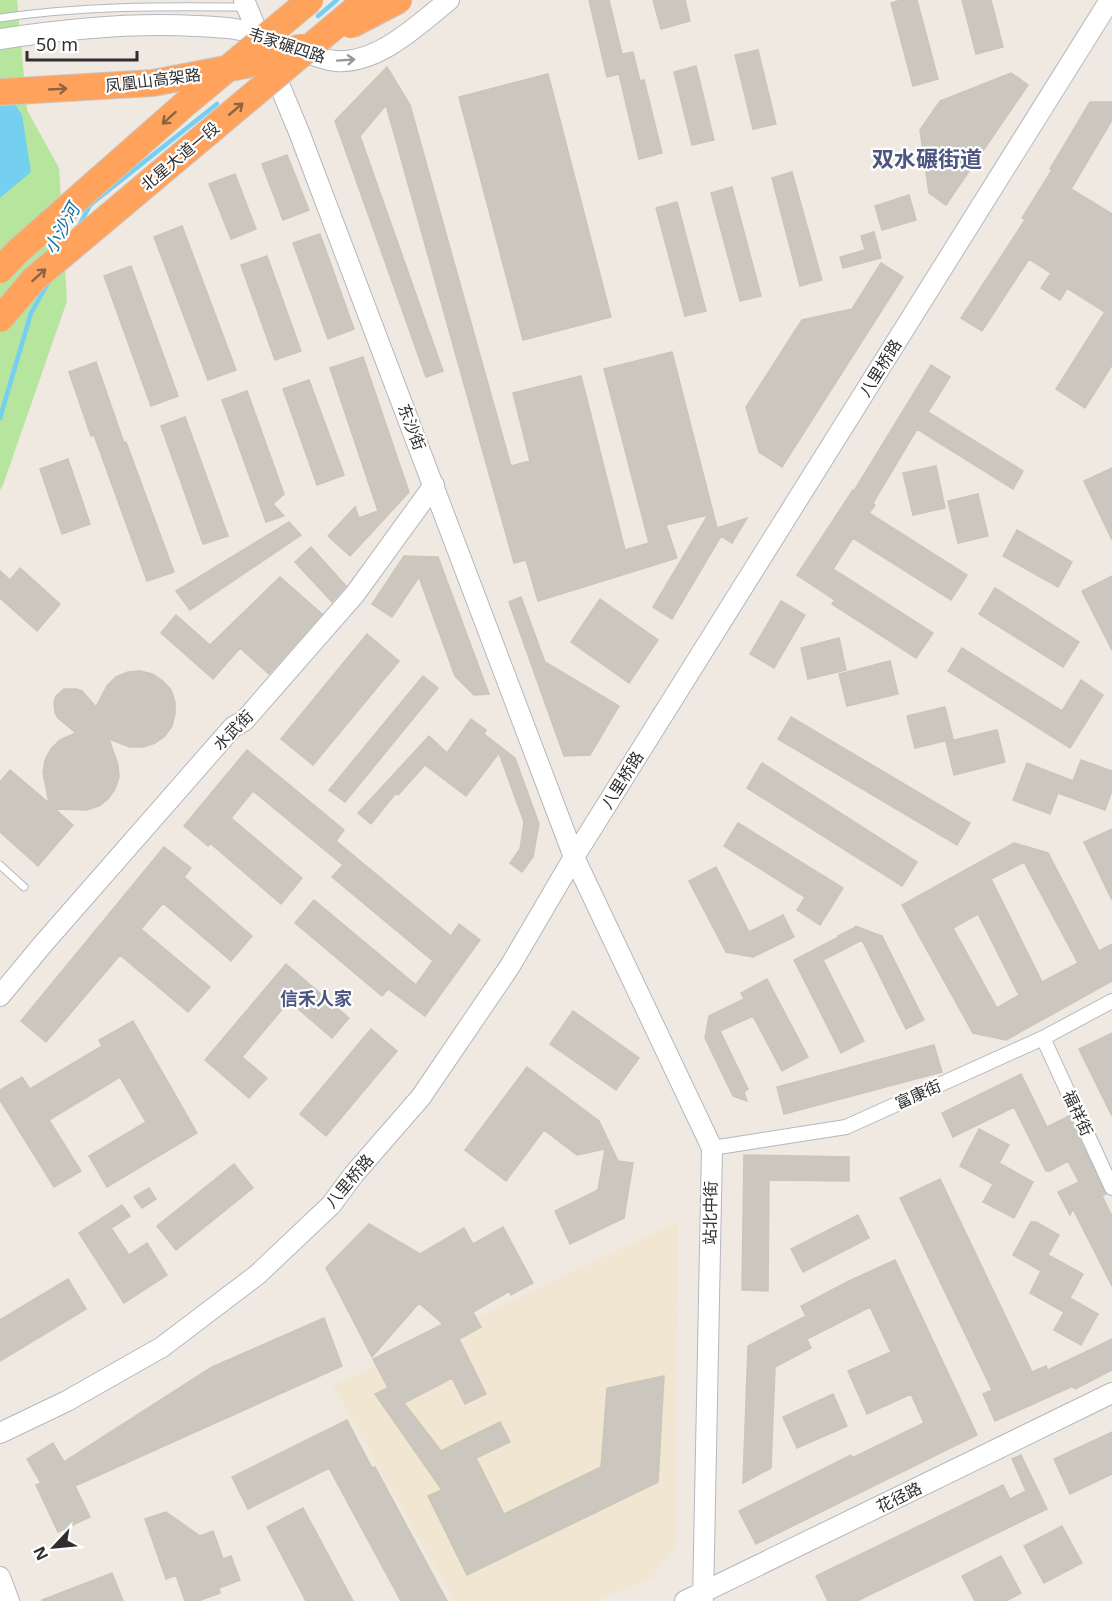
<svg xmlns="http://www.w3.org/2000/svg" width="1112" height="1601" viewBox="0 0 1112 1601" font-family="'Noto Sans','Noto Sans SC',sans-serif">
  <rect width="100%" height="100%" fill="#efe9e1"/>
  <path fill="#f0e6d1" d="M677 1222 676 1544 652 1578 596 1601H454L333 1386Z"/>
  <path fill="#b6e59e" d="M0 0H17L27 110 59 168 67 301 3 485 0 490Z"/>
  <path fill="#75cff0" d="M0 81 22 115 31 172 0 198Z"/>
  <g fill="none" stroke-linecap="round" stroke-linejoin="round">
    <path stroke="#75cff0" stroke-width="4.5" d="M318 16 337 0
      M78 228 90 205 217 104
      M0 418 31 313 48 283"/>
  </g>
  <path fill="#cbc7bf" stroke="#cbc5ba" stroke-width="1.5" fill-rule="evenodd" d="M589 0H609L622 54 633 52 640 81 644 80 662 153 639 159 619 74 607 77Z
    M653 0H685L690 21 661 29Z
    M901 0H917L938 79 913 86 891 3Z
    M962 0H991L1003 47 976 54Z
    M758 50 776 124 753 129 735 55Z
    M696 66 714 140 692 145 674 72Z
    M387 67 410 105 511 466 530 461 513 393 581 376 625 550 649 543 604 369 672 352 717 528 747 518 732 543 721 536 672 619 653 607 708 515 666 525 677 558 538 601 526 560 514 563 386 105 360 136 443 371 426 377 335 121Z
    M1011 73 1028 85 946 205 929 193 920 130 940 101Z
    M548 74 611 317 523 340 459 97Z
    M1090 102H1112V120L1071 189 1112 214V365L1085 408 1056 389 1105 312 1067 288 1060 300 1041 288 1051 273 1029 259 982 331 961 318 1025 220 1022 218 1052 170 1050 169Z
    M287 155 309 210 283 220 262 164Z
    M792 172 822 280 800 286 772 178Z
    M235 174 256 229 231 239 209 184Z
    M732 187 761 296 740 301 711 193Z
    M909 195 916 220 882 230 875 206Z
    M677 202 706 311 685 316 656 208Z
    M182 226 236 370 208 380 154 237Z
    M874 232 881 258 843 268 840 257 865 250 861 236Z
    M320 234 354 329 328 339 293 243Z
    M267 256 301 351 275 360 241 265Z
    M881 263 903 277 782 467 759 452 746 407 802 320 852 309Z
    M131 266 178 396 151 406 104 276Z
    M363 357 409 492 350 556 328 536 355 507 359 518 378 511 330 368Z
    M96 362 124 443 126 442 174 572 147 581 94 435 91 436 69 372Z
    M931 365 950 377 928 412 1023 471 1013 489 917 429 873 503 875 505 869 513 967 575 951 600 853 538 833 569 933 633 916 658 832 604 835 600 797 575 853 490 854 491Z
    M309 380 344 475 317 485 283 389Z
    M247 391 284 494 273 504 284 516 266 522 222 400Z
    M185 417 228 536 203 544 161 426Z
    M68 459 90 524 62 534 40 469Z
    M936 466 945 508 913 515 903 473Z
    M1112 468V540L1084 481Z
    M978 494 988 536 958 543 948 501Z
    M289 522 301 535 190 610 176 591Z
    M1017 530 1072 562 1058 587 1003 556Z
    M311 547 346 586 332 602 295 562Z
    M404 556 438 557 489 694 474 695 455 676 419 577 392 617 372 604Z
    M20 568 60 604 37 631 0 598V571L10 580Z
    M1112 576V650L1082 591Z
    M280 577 322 614 269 674 240 648 213 679 161 633 176 615 210 645Z
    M995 588 1079 642 1063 667 979 614Z
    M521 597 545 662 619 706 590 755 564 756 509 602Z
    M600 599 658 640 629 683 571 642Z
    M781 601 805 615 774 668 750 654Z
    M367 634 399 661 313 765 281 739Z
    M839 638 846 670 808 679 801 648Z
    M962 648 1062 711 1081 680 1103 695 1070 748 948 671Z
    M890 661 898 694 847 706 839 674Z
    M140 671 152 674 163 681 171 690 175 702V714L172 726 165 736 155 743 143 747H130L109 739 118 765 119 777 115 789 108 799 99 806 86 810 55 809 73 825 38 866 0 832V782L10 770 49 803 43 773 45 760 51 749 60 740 76 733 58 718 55 713 54 702 56 696 64 689H76L82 691 96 707 107 686 116 677 128 672Z
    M423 676 438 688 345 802 329 790Z
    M945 707 953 739 915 748 907 716Z
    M791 717 970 823 957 845 778 739Z
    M471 719 486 730 484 734 515 758 539 824 533 857 522 872 510 863 520 849 524 822 499 753 466 796 425 765 398 795 396 793 371 824 358 813 429 736 447 753Z
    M997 730 1005 762 954 775 946 742Z
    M247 750 344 830 336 841 451 936 459 924 480 940 425 1016 388 989 382 996 295 923 314 900 416 985 433 961 332 877 343 865 253 791 231 818 302 878 281 904 210 843 208 846 184 826Z
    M1081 760 1112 771V790L1105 810 1058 793 1050 814 1013 800 1027 763 1073 781Z
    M762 763 917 862 902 886 747 788Z
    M738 823 843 888 820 925 797 910 805 897 724 846Z
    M1112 829V900L1084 842Z
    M1014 843 1048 853 1099 951 1112 944V981L1006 1040 973 1033 902 905ZM1024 862 1078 963 1042 982 991 879ZM978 914 1019 995 997 1008 953 928Z
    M164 847 191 868 184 877 252 936 231 961 163 903 141 929 210 987 188 1012 120 955 46 1042 21 1021Z
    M716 867 749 932 783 915 794 937 753 957 726 952 689 881Z
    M855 926 882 936 924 1020 906 1029 862 940 823 960 864 1041 841 1053 794 960 839 937 838 936 856 927Z
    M286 964 349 1018 332 1038 289 1001 242 1057 267 1078 249 1098 205 1060Z
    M767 979 808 1057 782 1071 753 1016 720 1031 748 1089 744 1092 747 1101 733 1096 705 1038 709 1016 744 999 741 993Z
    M573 1011 639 1058 616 1090 550 1044Z
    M133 1021 197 1133 107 1187 89 1156 146 1122 120 1077 49 1120 81 1171 54 1187 0 1100V1090L22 1077 30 1089 102 1046 99 1040Z
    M371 1029 397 1051 326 1136 300 1114Z
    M1112 1033V1116L1079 1049Z
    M934 1045 942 1072 784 1114 777 1087Z
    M527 1067 599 1121 618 1161 633 1163 624 1218 570 1244 555 1211 598 1190 605 1149 577 1155 544 1130 506 1181 465 1150Z
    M1021 1074 1047 1127 1069 1116 1106 1194 1102 1196 1112 1216V1286L1073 1209 1070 1215 1058 1192 1079 1182 1068 1161 1050 1171H1046L1014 1107 953 1137 942 1113Z
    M979 1129 1009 1145 999 1163 1033 1182 1014 1218 983 1202 993 1184 960 1166Z
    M744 1155 849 1157V1181L769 1180 768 1291 742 1290Z
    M234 1164 253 1188 176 1250 157 1226Z
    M940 1179 1032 1372 1046 1366 1048 1370 1112 1339V1370L1075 1389 1073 1386 995 1421 983 1394 992 1390 900 1198Z
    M149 1188 156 1199 142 1208 134 1197Z
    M122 1205 130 1216 111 1228 129 1255 147 1243 167 1275 124 1303 79 1233Z
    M858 1215 869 1238 803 1272 791 1249Z
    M1031 1222H1036L1059 1235 1048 1255 1083 1274 1070 1298 1098 1314 1081 1345 1054 1330 1064 1312 1030 1293 1041 1271 1013 1255Z
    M369 1224 420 1254 464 1228 473 1244 503 1227 533 1283 511 1295 510 1291 473 1312 481 1327 459 1339 486 1394 465 1404 452 1378 404 1403 441 1451 500 1422 510 1442 476 1458 504 1514 601 1467 607 1388 664 1376 658 1482 467 1575 428 1496 442 1490 375 1394 388 1388 373 1359 443 1324 419 1303 372 1357 326 1268Z
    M895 1260 977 1435 756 1544 739 1511 851 1455 852 1458 924 1423 911 1394 867 1414 848 1371 891 1352 870 1307 807 1339 811 1348 775 1367 771 1468 743 1483 748 1346 806 1316 801 1306 849 1281Z
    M68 1279 86 1309 0 1361V1320Z
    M324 1318 342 1366 75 1486 90 1517 58 1532 36 1485 41 1483 27 1459 53 1443 64 1462 212 1367Z
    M833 1394 847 1426 797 1448 783 1417Z
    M347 1420 372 1468 375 1467 447 1601H401L329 1468 248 1509 232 1477Z
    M1112 1432V1474L1070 1494 1054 1459Z
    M1021 1455 1047 1509 857 1601H828L816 1576 1003 1485 1010 1499 1026 1491 1012 1459Z
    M303 1508 353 1601H306L267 1527Z
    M166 1512 200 1536 213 1531 223 1559 231 1556 240 1580 219 1588 220 1593 198 1601H185L176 1575 166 1579 145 1519Z
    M1062 1526 1082 1563 1044 1583 1024 1546Z
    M1001 1556 1021 1593 1006 1601H975L962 1576Z
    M112 1573 123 1601H42V1600Z"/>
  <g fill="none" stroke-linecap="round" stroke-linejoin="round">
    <g stroke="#b4b7c1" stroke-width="9">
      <path id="lane" d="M0 18C81 6 161 6 243 7
        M0 865 24 887"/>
    </g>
    <g stroke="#b4b7c1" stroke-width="16">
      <path id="street" d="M1043 1038 1112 1188
        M712 1148 846 1127 1043 1038 1112 1001"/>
    </g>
    <g stroke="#b4b7c1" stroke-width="22">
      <path id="secondary" d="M244 0 299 132 574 857 712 1148 703 1601
        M0 39C65 29 131 22 196 26 221 27 245 28 268 38
        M295 48C308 53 322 60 336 61 378 64 418 25 449 0
        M0 996 43 944 233 727 244 721 355 594 434 485
        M0 1433 67 1401 162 1347 257 1275 331 1205 354 1174 421 1097 510 966 574 857 1110 0
        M0 1577 9 1601
        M685 1601 1112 1393"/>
    </g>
    <use href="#lane" stroke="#fff" stroke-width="7"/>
    <use href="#street" stroke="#fff" stroke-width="14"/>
    <use href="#secondary" stroke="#fff" stroke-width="20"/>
    <g stroke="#c9c9c9" stroke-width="28" stroke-linecap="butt">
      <path id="highway-bridge" d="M351 25 399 0
        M0 92 153 83 246 65 301 47
        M0 270 17 252 185 104 310 0
        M0 319 34 279 366 0"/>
    </g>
    <use href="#highway-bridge" stroke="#ffa35c" stroke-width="26"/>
  </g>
  <defs><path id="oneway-shaft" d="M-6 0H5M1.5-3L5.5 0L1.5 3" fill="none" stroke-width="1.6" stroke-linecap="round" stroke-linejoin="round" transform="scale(1.5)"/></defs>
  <use stroke="#969696" href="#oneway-shaft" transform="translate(346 60) rotate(-4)"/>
  <g stroke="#8c6343">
    <use href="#oneway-shaft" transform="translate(58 89) rotate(-3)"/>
    <use href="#oneway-shaft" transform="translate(236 109) rotate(-40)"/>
    <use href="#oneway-shaft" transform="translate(169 118) rotate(138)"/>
    <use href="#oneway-shaft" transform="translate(39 275) rotate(-42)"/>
  </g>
  <g text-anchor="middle" stroke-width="4.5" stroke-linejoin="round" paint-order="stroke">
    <g font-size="16" fill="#2e2e2e" stroke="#fff">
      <text transform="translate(287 45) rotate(18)" y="6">韦家碾四路</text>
      <text transform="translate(153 80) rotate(-7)" y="6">凤凰山高架路</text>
      <text transform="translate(180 156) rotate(-40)" y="6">北星大道一段</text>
      <text transform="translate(880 368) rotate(-58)" y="6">八里桥路</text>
      <text transform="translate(412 427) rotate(69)" y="6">东沙街</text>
      <text transform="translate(233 730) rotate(-45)" y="6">水武街</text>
      <text transform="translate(622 780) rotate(-58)" y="6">八里桥路</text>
      <text transform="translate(918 1094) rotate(-24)" y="6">富康街</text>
      <text transform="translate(1078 1113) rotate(65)" y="6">福祥街</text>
      <text transform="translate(349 1181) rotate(-50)" y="6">八里桥路</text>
      <text transform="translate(710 1213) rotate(-89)" y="6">站北中街</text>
      <text transform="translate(899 1497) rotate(-26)" y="6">花径路</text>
    </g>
    <g font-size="18" font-style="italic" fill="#0d6fa3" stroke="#fff">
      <text transform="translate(62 229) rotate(-61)" y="6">小沙河</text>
    </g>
    <g font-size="18" font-weight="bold" fill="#4d5680" stroke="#fff">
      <text x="316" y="1005">信禾人家</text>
    </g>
    <g font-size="22" font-weight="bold" fill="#4d5680" stroke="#fff">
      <text x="927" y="167">双水碾街道</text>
    </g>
  </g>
  <g transform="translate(54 1547) rotate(244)" stroke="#ffffff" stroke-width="4.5" paint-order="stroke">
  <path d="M0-4.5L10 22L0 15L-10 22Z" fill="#2e2e2e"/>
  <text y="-9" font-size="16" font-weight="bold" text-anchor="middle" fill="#2e2e2e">N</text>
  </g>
  <path d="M27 51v9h110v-9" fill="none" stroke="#2e2e2e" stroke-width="3"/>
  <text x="36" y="51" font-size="18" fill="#2e2e2e" stroke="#ffffff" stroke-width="4.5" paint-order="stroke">50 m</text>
</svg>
